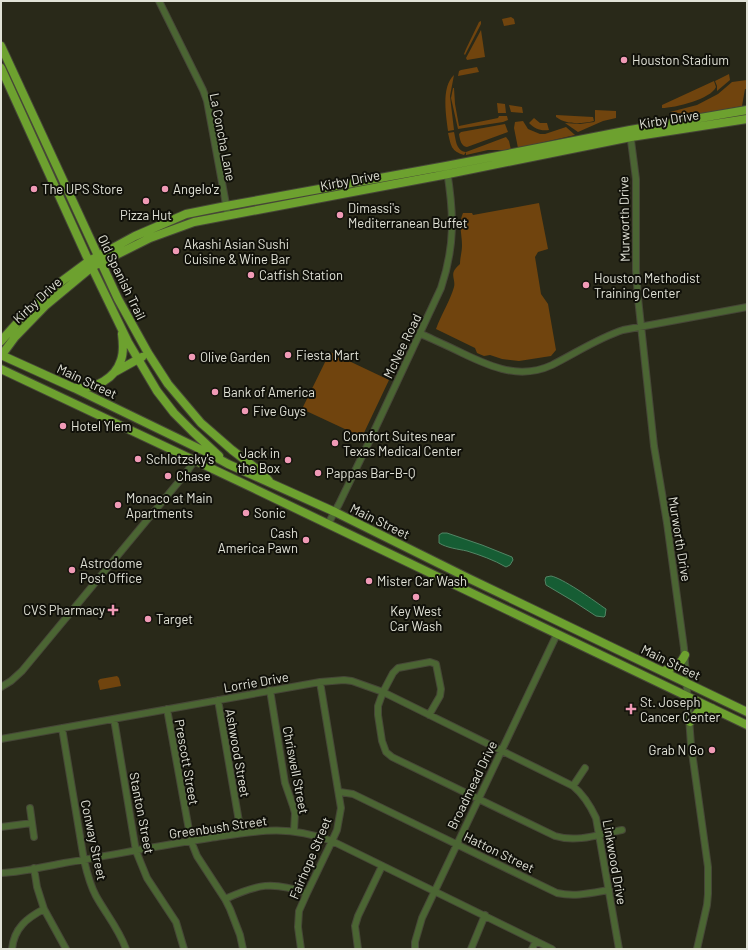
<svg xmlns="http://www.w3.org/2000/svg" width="748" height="950" viewBox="0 0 748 950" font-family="Barlow,sans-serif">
  <rect width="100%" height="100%" fill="#292919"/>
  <path fill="#70440e" d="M511 17 514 19 515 24 504 26 502 19Z
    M481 21V24L465 55 464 54 466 49 479 22Z
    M481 30 485 57 467 60 466 58Z
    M477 67 479 72 458 76 459 71 461 70Z
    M729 74 730 80 717 91V86L715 81Z
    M454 75 450 96 454 130 448 131C446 115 441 87 454 75Z
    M747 80V89H745L742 106 695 115 670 112 697 105 718 94 732 82Z
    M714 81 716 87C711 99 675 108 662 108V105Z
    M453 88H454L455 104 459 126 498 118 499 116H507L508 120 503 122 458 129 451 98Z
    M497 103 505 104 506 113H498Z
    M509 105 522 107 523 113 511 112Z
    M595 110 616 111V118L603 121 578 132 565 123 580 124 594 122 595 121Z
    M556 115 593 117 594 121C581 124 567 125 556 117Z
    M534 118 540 123H547L549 130C540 131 535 129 529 123Z
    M523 121 528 129 540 134H545L566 127 575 135 518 148 514 128 515 122Z
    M505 124 508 132 467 147C461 146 460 140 459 134L461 132Z
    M454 132C456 140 456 151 466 152L464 155C451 151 451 146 448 133Z
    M506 137 509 141 511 150H488L466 155V152Z
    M539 203 548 249 538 252 535 257 541 294 548 304 556 350 551 356 519 361 502 359 490 355 484 356 477 353 475 348 436 329C441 315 450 301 454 287 456 278 448 274 460 264 460 258 462 252 462 245 462 234 458 224 463 213H472L473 215Z
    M330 352 389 380 362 437 302 409Z
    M117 676 119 678 121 686 100 690 98 681 100 679Z"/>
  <path fill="#165d34" stroke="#538565" d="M442 533H447L482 545 512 557 513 560 510 565 506 567C494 560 480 555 467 551 458 549 447 548 439 543V535Z
    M551 576C562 578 592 599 603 607L606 609 605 616 604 617 596 616 573 601 546 585 545 580 546 577Z"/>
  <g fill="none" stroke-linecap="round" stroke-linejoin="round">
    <g stroke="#464737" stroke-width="8">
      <path id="minor" d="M159 1 203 90 207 101 228 215
        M630 133 636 179V270L638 298 654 446 667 523 684 648 691 745 708 867V894L707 905 697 949
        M421 334C434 340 448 346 462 353 491 367 520 380 552 365 576 353 598 338 623 330L747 307
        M328 524 339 504 368 444 441 288C455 246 454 214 447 171
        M1 687 11 681 22 671 186 473 195 460
        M270 690 285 783 293 806 295 813 294 831
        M218 700 241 833
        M167 709 191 841 197 856 225 899 230 909 240 935 243 949
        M429 715 440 696 441 689 436 664 430 662 398 668 393 673 383 692 378 706V715L382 741 386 752 392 757 555 836C577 843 601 834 622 830
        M114 719 136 851 147 878 176 922 184 949
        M62 728 84 860C87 873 90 885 96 896 106 914 119 929 126 949
        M1 739 320 682 344 680 352 681 383 692 573 786C584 795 590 805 596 818L619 949
        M573 786 585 768
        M340 792 353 794 557 893C575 897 591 893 609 890
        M30 808 34 837
        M1 827 32 823
        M34 868 37 887 44 909 66 949
        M1 873C22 872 43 867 64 863 113 855 161 845 210 838 257 831 286 824 332 841L552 949
        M225 899C258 884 272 881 307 893
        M12 949C14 928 27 918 44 909
        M301 949 298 927 299 911 307 893 332 841 337 830 341 808 320 682
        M358 949 355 926 358 916 382 866
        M415 949V942L422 918 557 634
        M471 949 485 915
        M532 949 536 941"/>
    </g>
    <g stroke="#464737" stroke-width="10">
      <path id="major" d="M1 46 118 299 148 353 168 384 201 423 232 450 262 473 269 481
        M1 68 86 255 128 342 157 391 174 413 192 431 219 456
        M1 341 26 313 41 299 62 281 89 261 135 236 186 214 226 206 446 166 630 130 747 110
        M1 355 74 388 206 452 228 464 335 512 468 578 747 712
        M1 356 15 337 45 306 92 267 150 238 194 222 448 174 631 137 747 119
        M1 369 255 489 747 725
        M115 372 142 357
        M76 388C95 389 115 379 121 360 124 352 123 342 122 334
        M663 671C674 667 680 666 685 655
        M690 722 698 712 712 708"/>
    </g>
    <use href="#minor" stroke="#4b6533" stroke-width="6"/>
    <use href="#major" stroke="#6da12f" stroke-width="8"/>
  </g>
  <g fill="#f09ab6" stroke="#11110a" stroke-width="1.5">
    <circle cx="624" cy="60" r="4"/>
    <circle cx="34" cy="189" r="4"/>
    <circle cx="165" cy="189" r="4"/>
    <circle cx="146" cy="201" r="4"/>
    <circle cx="340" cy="215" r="4"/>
    <circle cx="176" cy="251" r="4"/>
    <circle cx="251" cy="275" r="4"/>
    <circle cx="586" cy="285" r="4"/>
    <circle cx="288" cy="355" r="4"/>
    <circle cx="192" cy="357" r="4"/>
    <circle cx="215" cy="392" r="4"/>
    <circle cx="245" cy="411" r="4"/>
    <circle cx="63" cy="426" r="4"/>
    <circle cx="335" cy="443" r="4"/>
    <circle cx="138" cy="459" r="4"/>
    <circle cx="288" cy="460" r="4"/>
    <circle cx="318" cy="473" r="4"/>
    <circle cx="168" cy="476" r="4"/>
    <circle cx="118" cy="505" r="4"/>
    <circle cx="246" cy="513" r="4"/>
    <circle cx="306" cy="540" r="4"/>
    <circle cx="72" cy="570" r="4"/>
    <circle cx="369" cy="581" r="4"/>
    <circle cx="416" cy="597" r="4"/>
    <path d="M111 604h4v4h4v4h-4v4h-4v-4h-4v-4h4z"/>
    <circle cx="148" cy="619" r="4"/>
    <path d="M629 703h4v4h4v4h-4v4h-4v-4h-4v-4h4z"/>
    <circle cx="712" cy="750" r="4"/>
  </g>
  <g text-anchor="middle" stroke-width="4" stroke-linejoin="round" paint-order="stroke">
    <g font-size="13" fill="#e1e2d7" stroke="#11110a" text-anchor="start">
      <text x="632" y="65">Houston Stadium</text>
      <text x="42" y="194">The UPS Store</text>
      <text x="173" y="194">Angelo'z</text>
      <text x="348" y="213">Dimassi's<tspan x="348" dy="15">Mediterranean Buffet</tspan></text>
      <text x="146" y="220" text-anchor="middle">Pizza Hut</text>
      <text x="184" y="249">Akashi Asian Sushi<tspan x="184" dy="15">Cuisine &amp; Wine Bar</tspan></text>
      <text x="259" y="280">Catfish Station</text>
      <text x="594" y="283">Houston Methodist<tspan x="594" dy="15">Training Center</tspan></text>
      <text x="296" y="360">Fiesta Mart</text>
      <text x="200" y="362">Olive Garden</text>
      <text x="223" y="397">Bank of America</text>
      <text x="253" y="416">Five Guys</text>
      <text x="71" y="431">Hotel Ylem</text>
      <text x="343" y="441">Comfort Suites near<tspan x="343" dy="15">Texas Medical Center</tspan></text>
      <text x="280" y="458" text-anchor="end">Jack in<tspan x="280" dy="15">the Box</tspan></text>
      <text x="146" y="464">Schlotzsky's</text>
      <text x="326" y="478">Pappas Bar-B-Q</text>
      <text x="176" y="481">Chase</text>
      <text x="126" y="503">Monaco at Main<tspan x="126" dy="15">Apartments</tspan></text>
      <text x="254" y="518">Sonic</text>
      <text x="298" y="538" text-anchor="end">Cash<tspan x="298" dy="15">America Pawn</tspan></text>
      <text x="80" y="568">Astrodome<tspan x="80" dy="15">Post Office</tspan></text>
      <text x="377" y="586">Mister Car Wash</text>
      <text x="105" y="615" text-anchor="end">CVS Pharmacy</text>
      <text x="416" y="616" text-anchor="middle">Key West<tspan x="416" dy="15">Car Wash</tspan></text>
      <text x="156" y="624">Target</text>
      <text x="640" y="707">St. Joseph<tspan x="640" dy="15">Cancer Center</tspan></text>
      <text x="704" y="755" text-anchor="end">Grab N Go</text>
    </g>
    <g font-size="13" fill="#e1e2d7" stroke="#11110a">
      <text transform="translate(669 119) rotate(-9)" y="5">Kirby Drive</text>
      <text transform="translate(223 137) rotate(79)" y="5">La Concha Lane</text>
      <text transform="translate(350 180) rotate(-11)" y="5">Kirby Drive</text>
      <text transform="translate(624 219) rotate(-91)" y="5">Murworth Drive</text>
      <text transform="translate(122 277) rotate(64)" y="5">Old Spanish Trail</text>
      <text transform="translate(37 300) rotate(-43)" y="5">Kirby Drive</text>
      <text transform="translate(402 346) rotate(-64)" y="5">McNee Road</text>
      <text transform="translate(87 381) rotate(25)" y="5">Main Street</text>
      <text transform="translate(380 521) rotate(26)" y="5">Main Street</text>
      <text transform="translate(680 539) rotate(81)" y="5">Murworth Drive</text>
      <text transform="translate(671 662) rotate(26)" y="5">Main Street</text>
      <text transform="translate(256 682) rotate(-10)" y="5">Lorrie Drive</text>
      <text transform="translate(238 753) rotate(80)" y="5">Ashwood Street</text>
      <text transform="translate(187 762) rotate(80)" y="5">Prescott Street</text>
      <text transform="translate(296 770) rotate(79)" y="5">Chriswell Street</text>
      <text transform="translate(472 785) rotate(-64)" y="5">Broadmead Drive</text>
      <text transform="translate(142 813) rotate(79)" y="5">Stanton Street</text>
      <text transform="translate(218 827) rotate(-8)" y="5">Greenbush Street</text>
      <text transform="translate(94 840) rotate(78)" y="5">Conway Street</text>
      <text transform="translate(499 852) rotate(26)" y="5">Hatton Street</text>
      <text transform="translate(310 858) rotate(-67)" y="5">Fairhope Street</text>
      <text transform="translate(615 862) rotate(80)" y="5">Linkwood Drive</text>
    </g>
  </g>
  <rect width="748" height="950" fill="none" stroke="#e1e2d7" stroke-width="4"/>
</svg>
